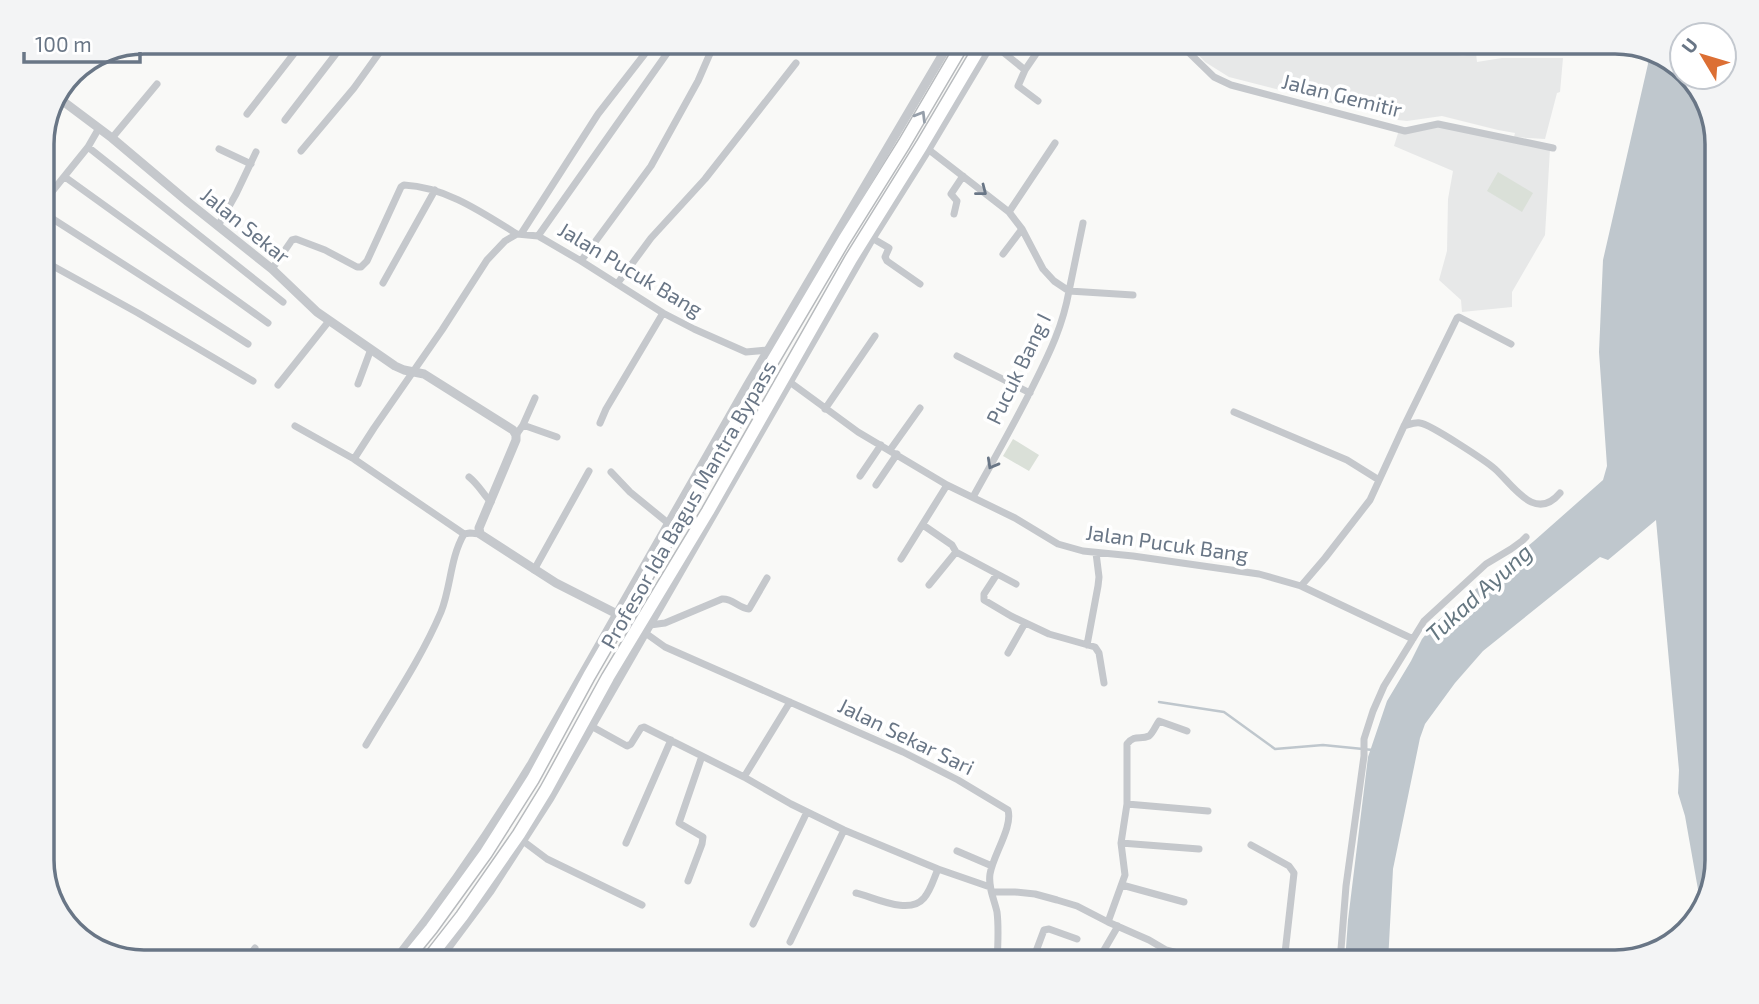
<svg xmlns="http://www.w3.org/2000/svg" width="1759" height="1004" viewBox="0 0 1759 1004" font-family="'Exo 2',sans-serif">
  <rect width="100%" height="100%" fill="#f9f9f7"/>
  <path fill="#e7e8e8" d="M1187 42H1396L1463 56 1476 53 1477 62 1502 58H1563L1560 92 1557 93 1545 139 1514 137 1515 133 1498 130 1442 116 1407 121 1398 120 1229 77 1205 62Z
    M1437 125 1550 149 1545 235 1512 292V307L1462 312 1461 300 1439 280 1447 251 1448 199 1453 171 1394 146 1399 130Z"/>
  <path fill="#dae0d8" d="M1498 172 1533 193 1522 212 1487 191Z
    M1013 439 1039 455 1029 471 1003 456Z"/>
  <path fill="#bfc7cd" d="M1645 50 1666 55 1682 72V77H1687L1703 93 1717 138V861L1704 911 1702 912 1685 816 1678 793 1679 770 1656 520 1608 560 1600 557 1483 651 1455 683 1425 724 1420 738 1393 869 1388 962H1345L1348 920 1368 757 1387 701 1411 661 1422 639 1436 622 1534 541 1603 480 1607 466 1599 352 1603 260 1648 64Z"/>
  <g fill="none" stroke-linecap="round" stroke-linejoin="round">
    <path stroke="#bfc7cd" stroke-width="2.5" d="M1159 702 1224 712 1275 749 1323 745 1373 750"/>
    <g stroke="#b8bbbe" stroke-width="15">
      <path id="trunk" d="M404 962 431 929 486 853 533 779 589 676 727 438 844 240 904 144 964 42
        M426 962 462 916 519 834 546 790 608 677 708 511 851 259 922 145 983 42"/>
    </g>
    <path stroke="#c5c8cc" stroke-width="7" d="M1178 42 1214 77 1231 85 1405 131 1438 124 1553 148
      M992 43 1025 70 1018 86 1038 101
      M349 49 355 42
      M1025 70 1042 45
      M247 114 303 42
      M285 120 345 42
      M112 138 157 84
      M924 146 1009 212 1022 229 1043 269 1054 281 1069 291C1063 325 1050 352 1035 382 1016 421 994 459 973 497
      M88 147 283 302
      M219 149 251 164
      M301 151 354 88 387 42
      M65 177 268 323
      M42 204 88 147 99 128
      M42 212 248 344
      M1009 212 1055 143
      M954 214 957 201 951 194 963 176
      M1083 223 1069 291 1133 295
      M218 226 236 194 256 152
      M521 234 598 114 654 42
      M538 236 675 42
      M872 238 889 248 885 257 887 261 920 284
      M1003 254 1022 229
      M42 260 138 313 253 381
      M581 261 651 166 698 81 715 42
      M272 269 292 240 296 239 325 250 357 267H361L367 261 401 187 404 185C446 187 483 213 517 234
      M383 283 435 190
      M617 284 651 238 705 179 796 63
      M957 356 1030 393
      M787 380 858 432 947 485 1015 518 1058 544 1083 551 1133 556 1259 574 1301 586 1413 639
      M358 384 371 349
      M278 385 329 321
      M825 409 875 336
      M1234 412 1347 460 1379 480
      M600 423 606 409 663 313
      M523 425 557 437
      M295 426 354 459 464 534 470 533 480 534
      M1404 426C1408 425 1415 422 1420 423 1430 424 1486 461 1495 469 1513 485 1535 523 1560 493
      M516 435 523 425 535 398
      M890 450 920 408
      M354 459 374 428 442 330 487 260 505 241 517 234 538 236 545 240 581 261 663 313 694 329 746 352 768 350
      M611 472 630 492 668 523
      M860 476 881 445
      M469 477C479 485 482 493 491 502
      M876 485 897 454
      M923 525 952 545 956 552 1016 584
      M901 559 947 485
      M534 570 589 471
      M997 574 984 594V600L1011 616 1049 634 1095 647 1099 653 1104 683
      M929 585 956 552
      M1301 586 1325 558 1370 500 1404 426 1457 318 1459 317 1511 344
      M623 617 665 647 903 752 958 780 1008 810C1013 827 993 855 990 874 988 887 994 899 997 912 999 928 998 945 997 962
      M650 625 665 623 722 599C732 598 739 608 749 609L767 578
      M1087 645 1098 586 1099 577 1096 553
      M1008 653 1025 623
      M591 726 627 746 631 744 641 728 644 727 744 777 791 804 844 830 938 869 990 887
      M366 745C392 701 421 659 441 612 451 587 450 558 464 534
      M744 777 790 702
      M1127 804 1208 811
      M523 841 547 859 642 905
      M626 843 671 740
      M1121 843 1199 849
      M1251 845 1289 866 1294 873 1284 962
      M957 851 992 866
      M688 881 702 844 703 837 679 823 702 756
      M1122 885 1184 902
      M992 892H1015L1035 894 1057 900 1077 906 1108 922 1149 940 1166 950 1212 962
      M856 893C874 897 909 916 924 898 931 890 934 878 938 869
      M1108 922 1125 875 1121 843 1127 804V744C1135 734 1140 740 1149 736 1153 733 1156 725 1159 721L1187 731
      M753 924 807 812
      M790 942 844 830
      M909 954 939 962
      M245 962 255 948
      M1032 962 1044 930 1049 929 1077 939
      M1097 962 1118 926
      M1166 962V950
      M1340 962 1346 886 1364 756V739L1373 711 1384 686 1424 621 1486 564 1511 549 1522 541 1526 537"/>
    <path stroke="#c5c8cc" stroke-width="9" d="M60 99 112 138 188 202 272 269 317 312 395 366 404 370 424 374 513 430 516 435V440L479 528 480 534 556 583 619 615
      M394 962C444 898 490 832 532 763L747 386 950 42
      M437 962 490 891 550 798 872 238 928 149 992 42"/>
    <use href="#trunk" stroke="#fff" stroke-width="12"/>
  </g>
  <defs><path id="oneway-chevron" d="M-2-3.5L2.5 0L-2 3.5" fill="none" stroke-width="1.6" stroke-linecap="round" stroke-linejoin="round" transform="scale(1.75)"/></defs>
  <use stroke="#969faa" href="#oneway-chevron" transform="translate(921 116) rotate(-59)"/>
  <g stroke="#697686">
    <use href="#oneway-chevron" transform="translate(982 191) rotate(38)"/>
    <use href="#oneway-chevron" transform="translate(992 464) rotate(119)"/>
  </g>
  <g text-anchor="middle" stroke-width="7" stroke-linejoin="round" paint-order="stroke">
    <g font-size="21" fill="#697686" stroke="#fff">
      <text transform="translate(1342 96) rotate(14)" y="7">Jalan Gemitir</text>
      <text transform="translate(245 226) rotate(39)" y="7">Jalan Sekar</text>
      <text transform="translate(630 270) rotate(31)" y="7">Jalan Pucuk Bang</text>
      <text transform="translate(1019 369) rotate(-64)" y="7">Pucuk Bang I</text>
      <text transform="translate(689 505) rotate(-60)" y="7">Profesor Ida Bagus Mantra Bypass</text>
      <text transform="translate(1167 544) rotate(8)" y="7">Jalan Pucuk Bang</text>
      <text transform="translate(906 737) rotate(26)" y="7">Jalan Sekar Sari</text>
    </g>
    <g font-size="23" font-style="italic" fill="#657781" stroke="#fff">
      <text transform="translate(1479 593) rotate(-42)" y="8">Tukad Ayung</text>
    </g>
  </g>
  <path d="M0 0H1759V1004H0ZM144 54H1615A90 90 0 0 1 1705 144V860A90 90 0 0 1 1615 950H144A90 90 0 0 1 54 860V144A90 90 0 0 1 144 54Z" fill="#f3f4f5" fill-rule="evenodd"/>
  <path fill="none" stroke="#697686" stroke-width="3.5" d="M144 54H1615A90 90 0 0 1 1705 144V860A90 90 0 0 1 1615 950H144A90 90 0 0 1 54 860V144A90 90 0 0 1 144 54Z"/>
  <g transform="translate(1703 56) rotate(308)"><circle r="33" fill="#ffffff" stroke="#c3c8cf" stroke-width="2"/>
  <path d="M0-5L12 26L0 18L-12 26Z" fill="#dc6f34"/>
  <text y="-10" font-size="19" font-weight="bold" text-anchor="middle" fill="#697686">U</text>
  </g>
  <path d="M24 52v10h116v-10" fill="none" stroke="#697686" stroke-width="3.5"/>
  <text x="35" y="52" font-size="21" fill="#697686" stroke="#ffffff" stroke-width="5" paint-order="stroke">100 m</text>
</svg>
